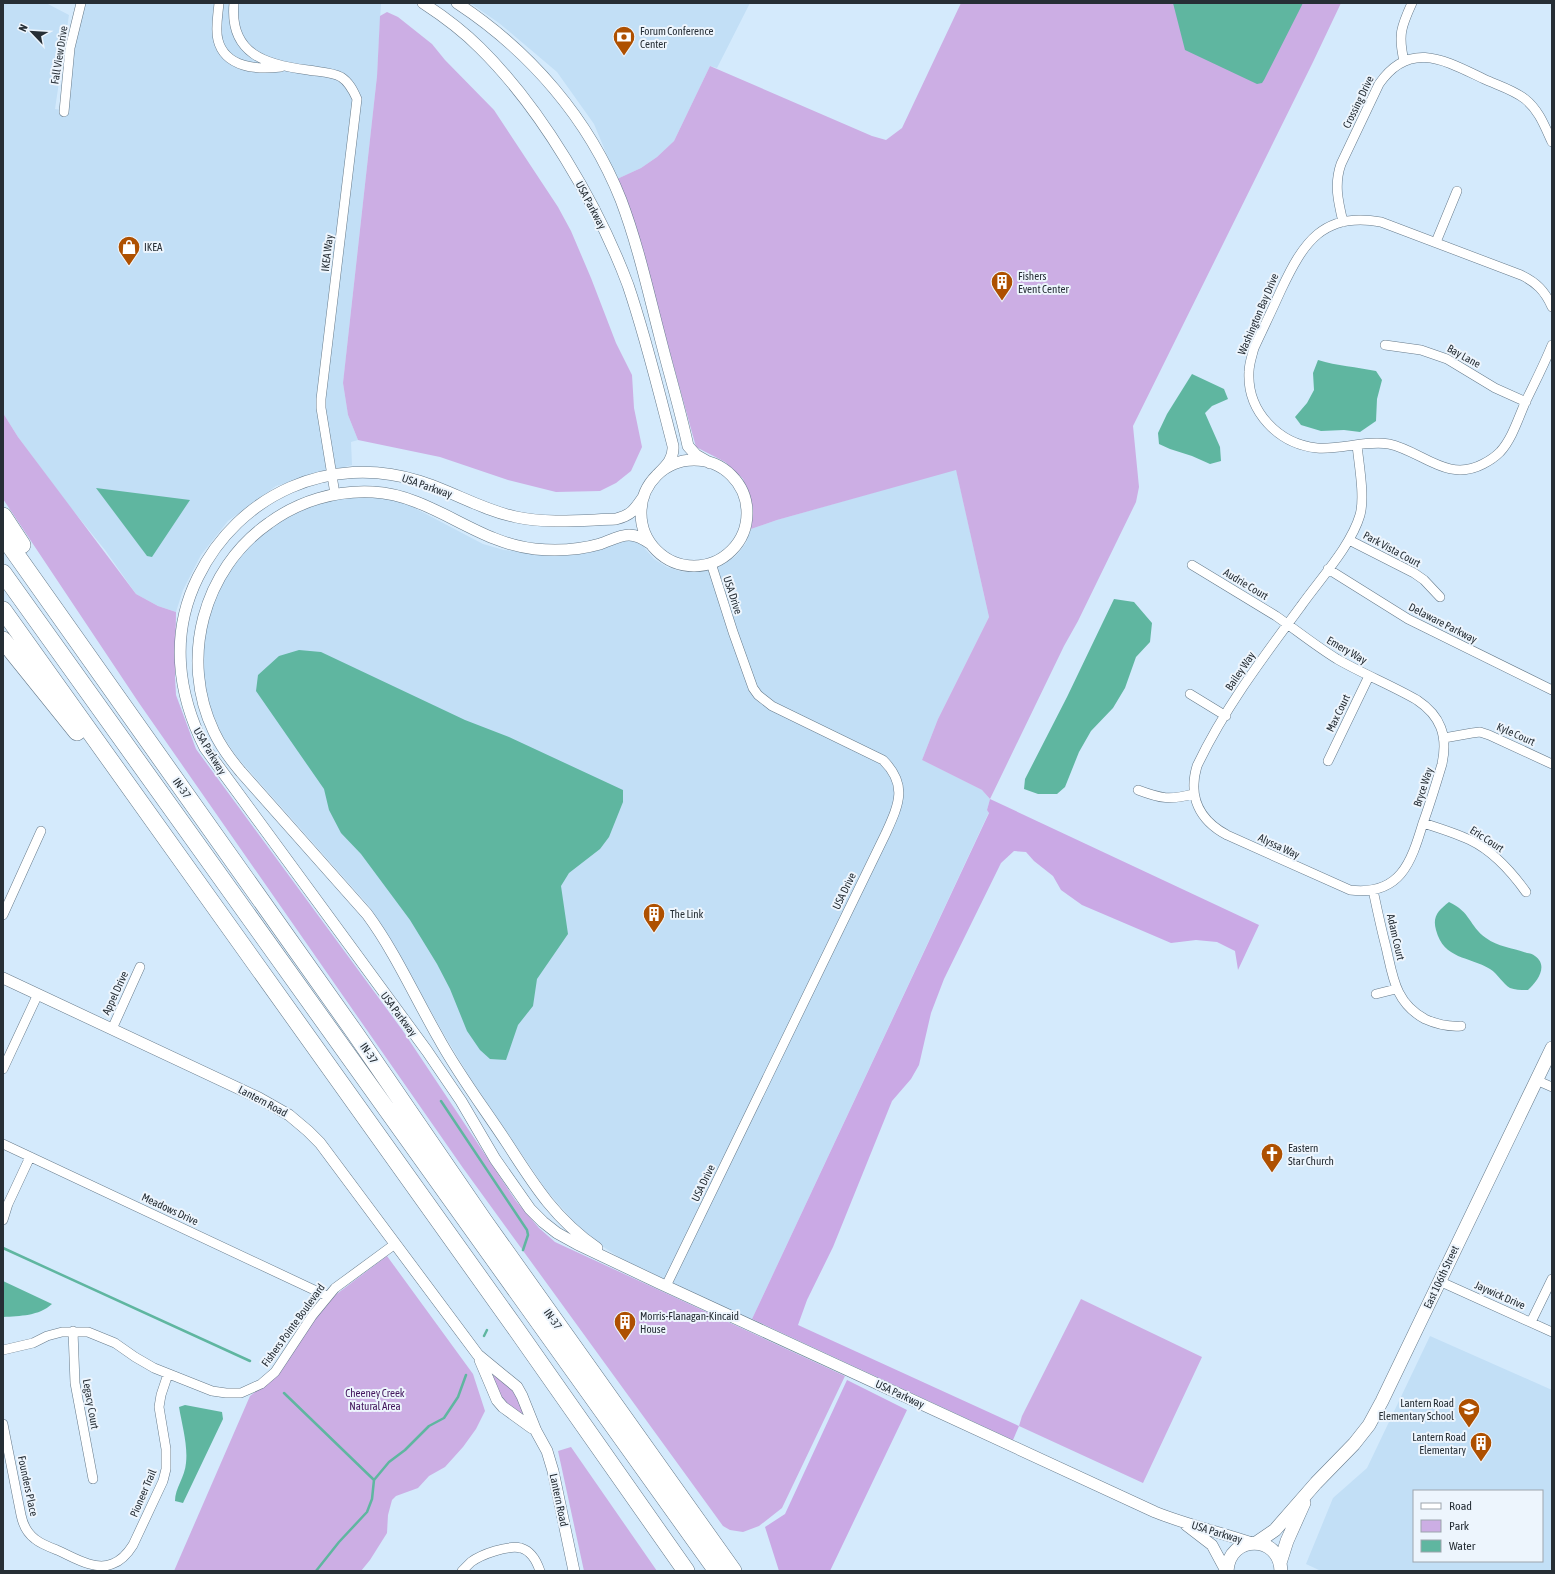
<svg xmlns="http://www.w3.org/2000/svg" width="1555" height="1574" viewBox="0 0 1555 1574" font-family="'Asap Condensed',sans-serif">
  <rect width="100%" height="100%" fill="#d4eafc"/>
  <path fill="#c2dff6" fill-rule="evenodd" d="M3 3H46L69 15 55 109 68 111 75 46 85 3H381L377 76 343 383 348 415 358 440 351 442 352 465 276 486 228 521 201 555 183 590 176 612 158 606 136 594 105 550 67 503 18 437 3 413Z
    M470 3H750L717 68 710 66 674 141 657 157 641 168 617 179 594 124 557 72 499 23Z
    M956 469 989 617 938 719 922 760 982 790 990 799 987 810 989 812 752 1319 739 1315 632 1266 605 1248 582 1231 547 1191 472 1081 445 1036 391 941 369 906 237 757 222 735 210 707 205 686 203 662V644L212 603 228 570 258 536 292 513 329 500 368 496 387 498 409 505 483 544 504 550 565 556 581 554 630 540 642 545 654 559 667 567 683 572H693L715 569 736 556 746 543 751 529 777 520Z
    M1430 1336 1552 1390V1571H1321L1306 1564 1333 1498 1367 1468ZM1414 1491H1542V1561H1414Z"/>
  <path fill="#ccaee4" d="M961 3H1341L1313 62 1133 426 1139 487 1136 502 1078 621 1064 646 990 799 982 790 922 760 938 719 989 617 956 470 777 520 751 529 753 508 743 479 725 462 696 447 651 284 617 179 641 168 657 157 674 141 710 66 872 136 886 140 902 128Z
    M387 12 398 17 432 44 445 60 494 110 558 207 571 231 591 278 616 343 632 375 634 408 642 447 631 471 616 483 600 491 556 492 508 480 440 457 358 440 348 415 343 383 377 76 380 16Z
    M3 413 18 437 136 594 158 606 176 612 175 677 176 695 196 749 403 1031 516 1201 539 1228 555 1242 845 1376 782 1508 759 1526 743 1532 730 1530 723 1526 463 1168 139 703 3 499Z
    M387 1256 473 1374 485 1411 476 1429 463 1447 445 1467 429 1476 418 1488 396 1496 392 1500 388 1515 387 1533 370 1560 361 1571H174L250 1396 280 1372 315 1319 334 1296Z
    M1081 1299 1202 1357 1143 1483 1019 1426 1022 1416Z
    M493 1375 512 1389 518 1398 523 1414C505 1410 498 1391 492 1376Z
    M571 1447 657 1571H584L558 1451Z"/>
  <path fill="#caa9e5" d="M990 799 1259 925 1238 970 1235 951 1217 942 1196 940 1171 943 1082 905 1061 890 1053 876 1034 861 1026 852 1014 851 1001 863 944 979 931 1013 919 1065 911 1079 892 1101 833 1247 807 1300 798 1325 1019 1426 1013 1440 752 1319 989 813 987 810Z
    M847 1380 907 1410 830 1571H779L765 1527 785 1514Z"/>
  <path fill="#5fb6a0" d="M1173 3H1303L1264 80 1262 83 1257 84 1185 50Z
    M1318 360C1337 366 1357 367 1376 371L1382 380 1377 399 1376 421 1360 432 1344 430 1321 431 1301 425 1295 417 1307 403 1314 390 1313 373Z
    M1192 374 1224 389 1228 399 1212 406 1205 413 1220 447 1221 461 1210 464 1192 456 1170 449 1159 444 1158 433 1167 414Z
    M96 488 190 500 152 557 147 556Z
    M1114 599 1134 602 1152 623 1150 642 1136 657 1125 688 1113 708 1091 731 1079 752 1065 787 1057 794H1038L1024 789 1025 779 1067 697Z
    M299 650 321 652 465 720 509 737 623 790V802L609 837 600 849 569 873 561 886 568 934 537 979 533 1006 518 1025 506 1060 490 1059 480 1050 467 1031 450 989 437 964 410 920 361 854 341 833 329 810 324 789 256 691 258 675 279 656Z
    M1449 902C1471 912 1469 926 1486 938 1498 947 1513 948 1527 953 1529 953 1533 954 1535 956 1549 966 1537 982 1528 990 1523 990 1515 990 1510 988 1503 984 1498 974 1490 969 1469 956 1444 960 1436 930 1432 916 1439 910 1449 902Z
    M3 1281 52 1304C39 1316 20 1316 3 1317Z
    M185 1405 222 1412 223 1419 183 1503 175 1501C175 1488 185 1477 186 1463 188 1445 182 1425 179 1407Z"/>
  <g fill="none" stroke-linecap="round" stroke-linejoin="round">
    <path stroke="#5fb6a0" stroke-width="2.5" d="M441 1101 527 1230 528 1235 523 1250
      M3 1248 250 1361
      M484 1336 487 1330
      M284 1393 374 1480
      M316 1571 339 1542 367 1512 372 1499 374 1480 389 1462 405 1450 429 1426 444 1418 458 1397 466 1375"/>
    <g stroke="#667a8a" stroke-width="10">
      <path id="minor" d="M219 3C218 15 215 29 218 40 225 68 258 70 281 67
        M234 3C229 54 266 65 308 70 319 72 332 72 341 77 349 82 353 90 357 99L321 399V408L335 494
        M1404 61C1398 35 1401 27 1412 3
        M64 112 70 48 81 3
        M1343 222C1338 201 1334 184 1341 164L1379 84C1410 39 1446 61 1484 79 1497 85 1514 90 1525 99 1539 110 1545 127 1552 142
        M1436 242 1457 191
        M1552 307C1545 291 1536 282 1521 275L1381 222C1323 211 1303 243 1281 290 1272 310 1263 329 1254 348 1252 356 1249 364 1249 372 1247 411 1278 444 1317 448 1340 450 1366 440 1389 444 1422 451 1447 483 1483 464 1489 461 1495 457 1500 452 1512 439 1518 419 1525 403 1534 384 1544 365 1552 345
        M1385 345 1421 350 1447 359 1495 388 1526 402
        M1349 540 1414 573 1424 580 1440 597
        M1192 565 1276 616C1296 630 1316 646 1337 659 1363 674 1391 685 1417 700 1441 716 1448 736 1442 764 1436 784 1430 804 1423 823 1411 863 1400 896 1350 890L1227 835C1199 820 1188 796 1197 766 1224 709 1264 656 1301 606 1320 579 1351 546 1360 515 1365 497 1359 465 1357 445
        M1328 569 1408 619 1552 690
        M1190 694 1226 716
        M1444 738 1472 733 1480 732 1489 735 1552 764
        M1328 761 1369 676
        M1138 790C1162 799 1169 800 1194 794
        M1423 823C1439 828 1455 833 1470 840 1493 851 1511 871 1526 892
        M1373 890C1377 909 1381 928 1386 947 1393 977 1395 1003 1425 1019 1436 1024 1448 1027 1461 1026
        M3 915 41 831
        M1376 994 1396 989
        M112 1029 140 967
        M3 1069 38 994
        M1536 1080 1552 1087
        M3 1144 327 1296
        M3 1220 8 1204 30 1157
        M1439 1281 1552 1332
        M666 1286 886 833C899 804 908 785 883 760L772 706 758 695 753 688 733 632 711 563
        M1531 1322 1552 1279
        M73 1331 75 1383 93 1479
        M3 1350 33 1343 47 1336 62 1332H88L115 1343 135 1357 154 1368 212 1391 226 1393H241L261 1384 275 1372 312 1316 335 1288 395 1244
        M3 1424 21 1515C23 1525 27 1533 35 1539 41 1544 49 1547 57 1550 73 1557 94 1571 112 1564 121 1561 128 1553 133 1545L163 1481 166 1469V1449L159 1407 161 1395 168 1374
        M462 1571C465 1568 468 1565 471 1562 482 1554 508 1545 521 1548 531 1551 537 1562 540 1571"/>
    </g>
    <g stroke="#667a8a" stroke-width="12">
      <path id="tertiary" d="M423 3C443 16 463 31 480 48 541 108 598 205 628 285 646 338 659 392 673 446 674 459 666 466 657 475
        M457 3C530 51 589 119 621 200 638 245 648 291 660 337 669 373 680 409 688 446L696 455 710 463
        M641 513a53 53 0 1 1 106 0a53 53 0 1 1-106 0Z
        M644 496C635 509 632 515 616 519 583 520 549 524 516 517 482 510 452 491 419 481 330 453 239 494 198 577 170 633 177 693 205 748L427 1051 461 1101 495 1159 530 1209 543 1222 557 1233 577 1244 659 1283 1155 1512C1187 1525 1220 1532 1252 1543
        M3 978 259 1098 289 1115 308 1131 320 1143 478 1355 517 1387 522 1396 536 1431 547 1451 553 1471 574 1571
        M597 1248C555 1219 534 1185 507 1143 484 1108 458 1074 438 1037 414 995 395 952 367 914L241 772C230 759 221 747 214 732 179 659 203 569 269 523 299 501 336 490 373 492 432 495 476 543 535 549 556 551 579 550 600 544 609 541 620 535 629 535 638 535 645 540 651 544
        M480 1360 497 1400 503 1407 532 1428
        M1186 1525 1212 1545 1226 1571"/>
    </g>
    <g stroke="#667a8a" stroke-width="14">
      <path id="secondary" d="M1256 1543 1275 1530 1316 1483 1354 1444 1369 1425 1382 1401 1552 1048
        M1280 1563 1287 1541 1304 1503
        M1227 1571C1229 1534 1280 1534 1281 1571"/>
    </g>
    <g stroke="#667a8a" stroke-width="18">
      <path id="motorway" d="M3 516 22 545
        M3 536 355 1033 484 1221 733 1571
        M3 573 717 1571
        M3 610 514 1326 686 1571
        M3 640 77 732"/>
    </g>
    <use href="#minor" stroke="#fff" stroke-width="9"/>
    <use href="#tertiary" stroke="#fff" stroke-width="11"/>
    <use href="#secondary" stroke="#fff" stroke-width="13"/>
    <use href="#motorway" stroke="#fff" stroke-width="17"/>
  </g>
  <defs>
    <g id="bank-pin" transform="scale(1.15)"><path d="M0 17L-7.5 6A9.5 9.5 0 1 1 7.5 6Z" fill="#ae5000" stroke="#edf5fd"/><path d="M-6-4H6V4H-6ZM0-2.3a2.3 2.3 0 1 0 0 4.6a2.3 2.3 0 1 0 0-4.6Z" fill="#fff"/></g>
    <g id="shop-pin" transform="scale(1.15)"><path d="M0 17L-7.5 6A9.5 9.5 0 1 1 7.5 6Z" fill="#ae5000" stroke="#edf5fd"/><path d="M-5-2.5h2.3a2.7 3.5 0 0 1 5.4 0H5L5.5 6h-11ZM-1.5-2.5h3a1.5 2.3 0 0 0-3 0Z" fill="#fff"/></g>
    <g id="building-pin" transform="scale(1.15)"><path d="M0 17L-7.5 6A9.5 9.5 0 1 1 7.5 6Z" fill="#ae5000" stroke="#edf5fd"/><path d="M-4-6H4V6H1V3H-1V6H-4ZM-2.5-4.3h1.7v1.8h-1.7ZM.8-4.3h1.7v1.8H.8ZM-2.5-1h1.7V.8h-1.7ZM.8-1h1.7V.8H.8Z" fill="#fff"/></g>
    <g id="church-pin" transform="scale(1.15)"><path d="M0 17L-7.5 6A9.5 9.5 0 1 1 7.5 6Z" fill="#ae5000" stroke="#edf5fd"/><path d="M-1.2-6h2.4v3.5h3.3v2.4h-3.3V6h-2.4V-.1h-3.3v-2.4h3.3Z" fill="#fff"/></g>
    <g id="school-pin" transform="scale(1.15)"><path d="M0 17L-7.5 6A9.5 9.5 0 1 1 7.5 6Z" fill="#ae5000" stroke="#edf5fd"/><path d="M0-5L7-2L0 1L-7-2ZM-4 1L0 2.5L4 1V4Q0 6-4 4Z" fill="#fff"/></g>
  </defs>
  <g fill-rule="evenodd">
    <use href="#bank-pin" x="624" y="37"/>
    <use href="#shop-pin" x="129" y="247"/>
    <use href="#building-pin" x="1002" y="282"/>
    <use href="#building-pin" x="654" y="914"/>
    <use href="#church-pin" x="1272" y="1154"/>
    <use href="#building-pin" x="625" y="1322"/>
    <use href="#school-pin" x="1469" y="1409"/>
    <use href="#building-pin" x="1481" y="1443"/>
  </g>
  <g text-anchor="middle" stroke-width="4" stroke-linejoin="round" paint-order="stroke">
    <g font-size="11" fill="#262e35" stroke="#edf5fd" text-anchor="start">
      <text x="640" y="35">Forum Conference<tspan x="640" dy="13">Center</tspan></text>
      <text x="144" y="251">IKEA</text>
      <text x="1018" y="280">Fishers<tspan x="1018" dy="13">Event Center</tspan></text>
      <text x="670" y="918">The Link</text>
      <text x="1288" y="1152">Eastern<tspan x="1288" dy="13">Star Church</tspan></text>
      <text x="640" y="1320">Morris-Flanagan-Kincaid<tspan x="640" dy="13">House</tspan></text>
      <text x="1454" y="1407" text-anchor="end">Lantern Road<tspan x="1454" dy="13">Elementary School</tspan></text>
      <text x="1466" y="1441" text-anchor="end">Lantern Road<tspan x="1466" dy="13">Elementary</tspan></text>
    </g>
    <g font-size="11" fill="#262e35" stroke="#edf5fd">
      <text transform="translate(59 55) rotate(-81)" y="4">Fall View Drive</text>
      <text transform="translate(1358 102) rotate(-64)" y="4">Crossing Drive</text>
      <text transform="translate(591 205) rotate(62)" y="4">USA Parkway</text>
      <text transform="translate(327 253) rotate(-83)" y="4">IKEA Way</text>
      <text transform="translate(1258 314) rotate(-67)" y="4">Washington Bay Drive</text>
      <text transform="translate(1464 356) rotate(29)" y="4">Bay Lane</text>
      <text transform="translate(427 486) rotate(19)" y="4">USA Parkway</text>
      <text transform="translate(1392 549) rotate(28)" y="4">Park Vista Court</text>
      <text transform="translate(1246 584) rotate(31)" y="4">Audrie Court</text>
      <text transform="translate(733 595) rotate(72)" y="4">USA Drive</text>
      <text transform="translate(1443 623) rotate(27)" y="4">Delaware Parkway</text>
      <text transform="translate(1347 650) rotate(30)" y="4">Emery Way</text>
      <text transform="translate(1240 671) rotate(-56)" y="4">Bailey Way</text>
      <text transform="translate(1338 713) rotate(-64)" y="4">Max Court</text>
      <text transform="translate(1516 734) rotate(24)" y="4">Kyle Court</text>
      <text transform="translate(210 751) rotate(59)" y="4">USA Parkway</text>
      <text transform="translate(1423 787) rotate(-72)" y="4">Bryce Way</text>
      <text transform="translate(182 788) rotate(55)" y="4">IN-37</text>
      <text transform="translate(1487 839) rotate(33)" y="4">Eric Court</text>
      <text transform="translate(1279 846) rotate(25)" y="4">Alyssa Way</text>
      <text transform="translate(844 891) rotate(-64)" y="4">USA Drive</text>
      <text transform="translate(1396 937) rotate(77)" y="4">Adam Court</text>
      <text transform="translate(115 993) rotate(-65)" y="4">Appel Drive</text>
      <text transform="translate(399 1014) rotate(53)" y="4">USA Parkway</text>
      <text transform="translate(369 1053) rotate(56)" y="4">IN-37</text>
      <text transform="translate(263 1101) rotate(28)" y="4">Lantern Road</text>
      <text transform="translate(703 1183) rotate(-64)" y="4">USA Drive</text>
      <text transform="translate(170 1209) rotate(25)" y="4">Meadows Drive</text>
      <text transform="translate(1441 1277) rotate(-65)" y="4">East 106th Street</text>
      <text transform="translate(1500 1295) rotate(24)" y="4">Jaywick Drive</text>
      <text transform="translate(553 1319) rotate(55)" y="4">IN-37</text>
      <text transform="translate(293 1325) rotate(-54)" y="4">Fishers Pointe Boulevard</text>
      <text transform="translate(900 1394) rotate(25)" y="4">USA Parkway</text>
      <text transform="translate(91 1404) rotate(80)" y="4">Legacy Court</text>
      <text transform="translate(28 1486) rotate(78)" y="4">Founders Place</text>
      <text transform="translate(143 1493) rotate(-67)" y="4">Pioneer Trail</text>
      <text transform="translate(559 1500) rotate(78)" y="4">Lantern Road</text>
      <text transform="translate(1217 1532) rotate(17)" y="4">USA Parkway</text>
    </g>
    <g font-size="11" fill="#41155b" stroke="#edf5fd">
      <text x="375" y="1397">Cheeney Creek<tspan x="375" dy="13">Natural Area</tspan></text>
    </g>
  </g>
  <rect width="1555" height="1574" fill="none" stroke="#262e35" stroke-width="8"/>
  <rect x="1413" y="1490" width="130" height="72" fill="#edf5fd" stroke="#9da5ad"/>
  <rect x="1421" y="1503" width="20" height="6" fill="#ffffff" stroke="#9da5ad"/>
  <text x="1449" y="1510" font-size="12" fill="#262e35">Road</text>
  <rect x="1421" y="1520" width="20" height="12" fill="#ccaee4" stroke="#9da5ad"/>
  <text x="1449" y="1530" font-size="12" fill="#262e35">Park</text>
  <rect x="1421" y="1540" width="20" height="12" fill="#5fb6a0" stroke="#9da5ad"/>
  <text x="1449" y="1550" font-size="12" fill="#262e35">Water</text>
  <g transform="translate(32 32) rotate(295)" stroke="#edf5fd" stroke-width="3" paint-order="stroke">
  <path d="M0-3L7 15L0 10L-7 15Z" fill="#262e35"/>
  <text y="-6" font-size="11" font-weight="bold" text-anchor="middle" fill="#262e35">N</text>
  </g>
</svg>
